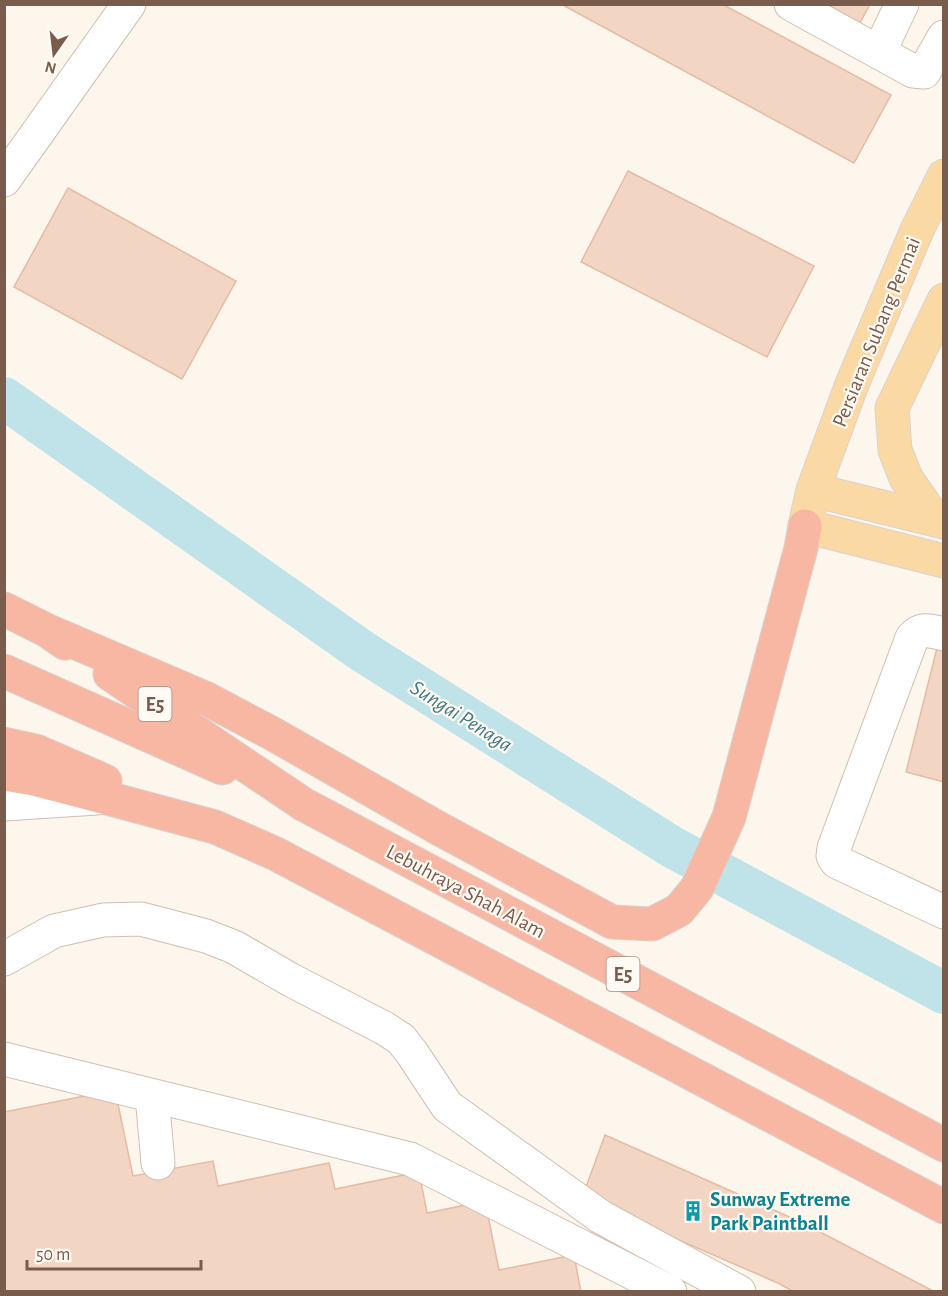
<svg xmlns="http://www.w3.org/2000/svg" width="948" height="1296" viewBox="0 0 948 1296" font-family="'Alegreya Sans',sans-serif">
  <rect width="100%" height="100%" fill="#fdf6ec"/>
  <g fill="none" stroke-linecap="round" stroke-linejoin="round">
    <path stroke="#bfe3e8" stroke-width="42" d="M4 398 362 651 672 847 944 993"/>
  </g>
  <path fill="#f3d5c3" stroke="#e6bba3" stroke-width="1.5" d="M561 4H722L891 95 854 163Z
    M826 4H870L860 23Z
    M628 171 814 266 767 357 581 262Z
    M68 188 236 281 182 379 14 287Z
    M938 644 944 646V782L906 772Z
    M115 1090 133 1176 213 1161 218 1186 329 1163 335 1189 419 1172 427 1213 485 1201 499 1270 574 1255 581 1292H4V1112Z
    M605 1135 803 1223 935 1292H794L778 1283 582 1198Z"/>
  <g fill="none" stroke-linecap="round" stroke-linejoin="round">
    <g stroke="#d1beb0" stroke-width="35">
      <path id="minor" d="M791 4 913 71 924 72 944 37
        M879 52 902 4
        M4 180 129 4
        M944 634C931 631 921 627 912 638L834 848 833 856 837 862 944 912
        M4 804 97 798
        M4 959 54 931 103 920 141 919 206 936 234 947 291 980 384 1028 401 1039 412 1053 447 1106 601 1217 739 1292
        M4 1059 410 1159 670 1292
        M152 1096 158 1163"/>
    </g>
    <g stroke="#dad1cd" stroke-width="35">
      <path id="major" d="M944 176 917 230 852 384 813 490 805 526 944 561
        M813 490 944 522
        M935 520 906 478 895 450 892 408 944 300"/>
    </g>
    <g stroke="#dad1cd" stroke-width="35">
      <path id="highway" d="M4 609 46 630 65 643
        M46 630 205 698 273 734 438 828 612 922 652 924 679 910 697 888 729 817 801 548 805 526
        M4 671 222 768
        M110 674 303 804 944 1145
        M4 744 36 751 105 781
        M4 774 34 779 107 798 215 827 276 854 944 1207"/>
    </g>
    <use href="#minor" stroke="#fff" stroke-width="33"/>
    <use href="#major" stroke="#fbd9a5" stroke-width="33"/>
    <use href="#highway" stroke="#f7b7a3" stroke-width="33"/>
  </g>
  <defs>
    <g id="building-bare" transform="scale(1.62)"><path d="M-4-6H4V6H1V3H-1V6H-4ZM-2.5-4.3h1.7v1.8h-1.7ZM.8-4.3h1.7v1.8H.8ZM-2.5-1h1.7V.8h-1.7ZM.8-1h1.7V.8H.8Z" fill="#0f9aa8" stroke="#fffaf3" stroke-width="2.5" paint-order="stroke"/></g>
  </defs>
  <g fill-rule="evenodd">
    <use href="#building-bare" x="693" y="1211"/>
  </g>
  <g text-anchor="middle" stroke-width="4.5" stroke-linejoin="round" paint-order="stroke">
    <g fill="#fffaf3" stroke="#a28b7f" stroke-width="1.5">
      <rect x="138.5" y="687" width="33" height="34" rx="4.5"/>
      <rect x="606.5" y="957" width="33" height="34" rx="4.5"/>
    </g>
    <g font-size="20" font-weight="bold" fill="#7a5c4d">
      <text x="155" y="711">E5</text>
      <text x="623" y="981">E5</text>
    </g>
    <g font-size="21" fill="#7a5c4d" stroke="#fffaf3">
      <text transform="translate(876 332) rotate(-68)" y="7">Persiaran Subang Permai</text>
      <text transform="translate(466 891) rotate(28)" y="7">Lebuhraya Shah Alam</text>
    </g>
    <g font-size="21" font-weight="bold" fill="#0d838f" stroke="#fffaf3" text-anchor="start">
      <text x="710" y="1206">Sunway Extreme<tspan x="710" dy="24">Park Paintball</tspan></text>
    </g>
    <g font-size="22" font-style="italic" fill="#437c86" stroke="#fffaf3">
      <text transform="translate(462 715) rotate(32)" y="8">Sungai Penaga</text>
    </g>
  </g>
  <rect width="948" height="1296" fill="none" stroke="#7a5c4d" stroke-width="12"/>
  <g transform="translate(54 54) rotate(194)" stroke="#fffaf3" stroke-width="4.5" paint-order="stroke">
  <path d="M0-4.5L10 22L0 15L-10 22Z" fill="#7a5c4d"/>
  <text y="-9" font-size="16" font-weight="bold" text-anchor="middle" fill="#7a5c4d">N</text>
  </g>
  <path d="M27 1260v9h174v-9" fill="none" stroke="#7a5c4d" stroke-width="3"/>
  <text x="36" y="1260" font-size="18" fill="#7a5c4d" stroke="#fffaf3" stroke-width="4.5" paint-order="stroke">50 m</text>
</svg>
